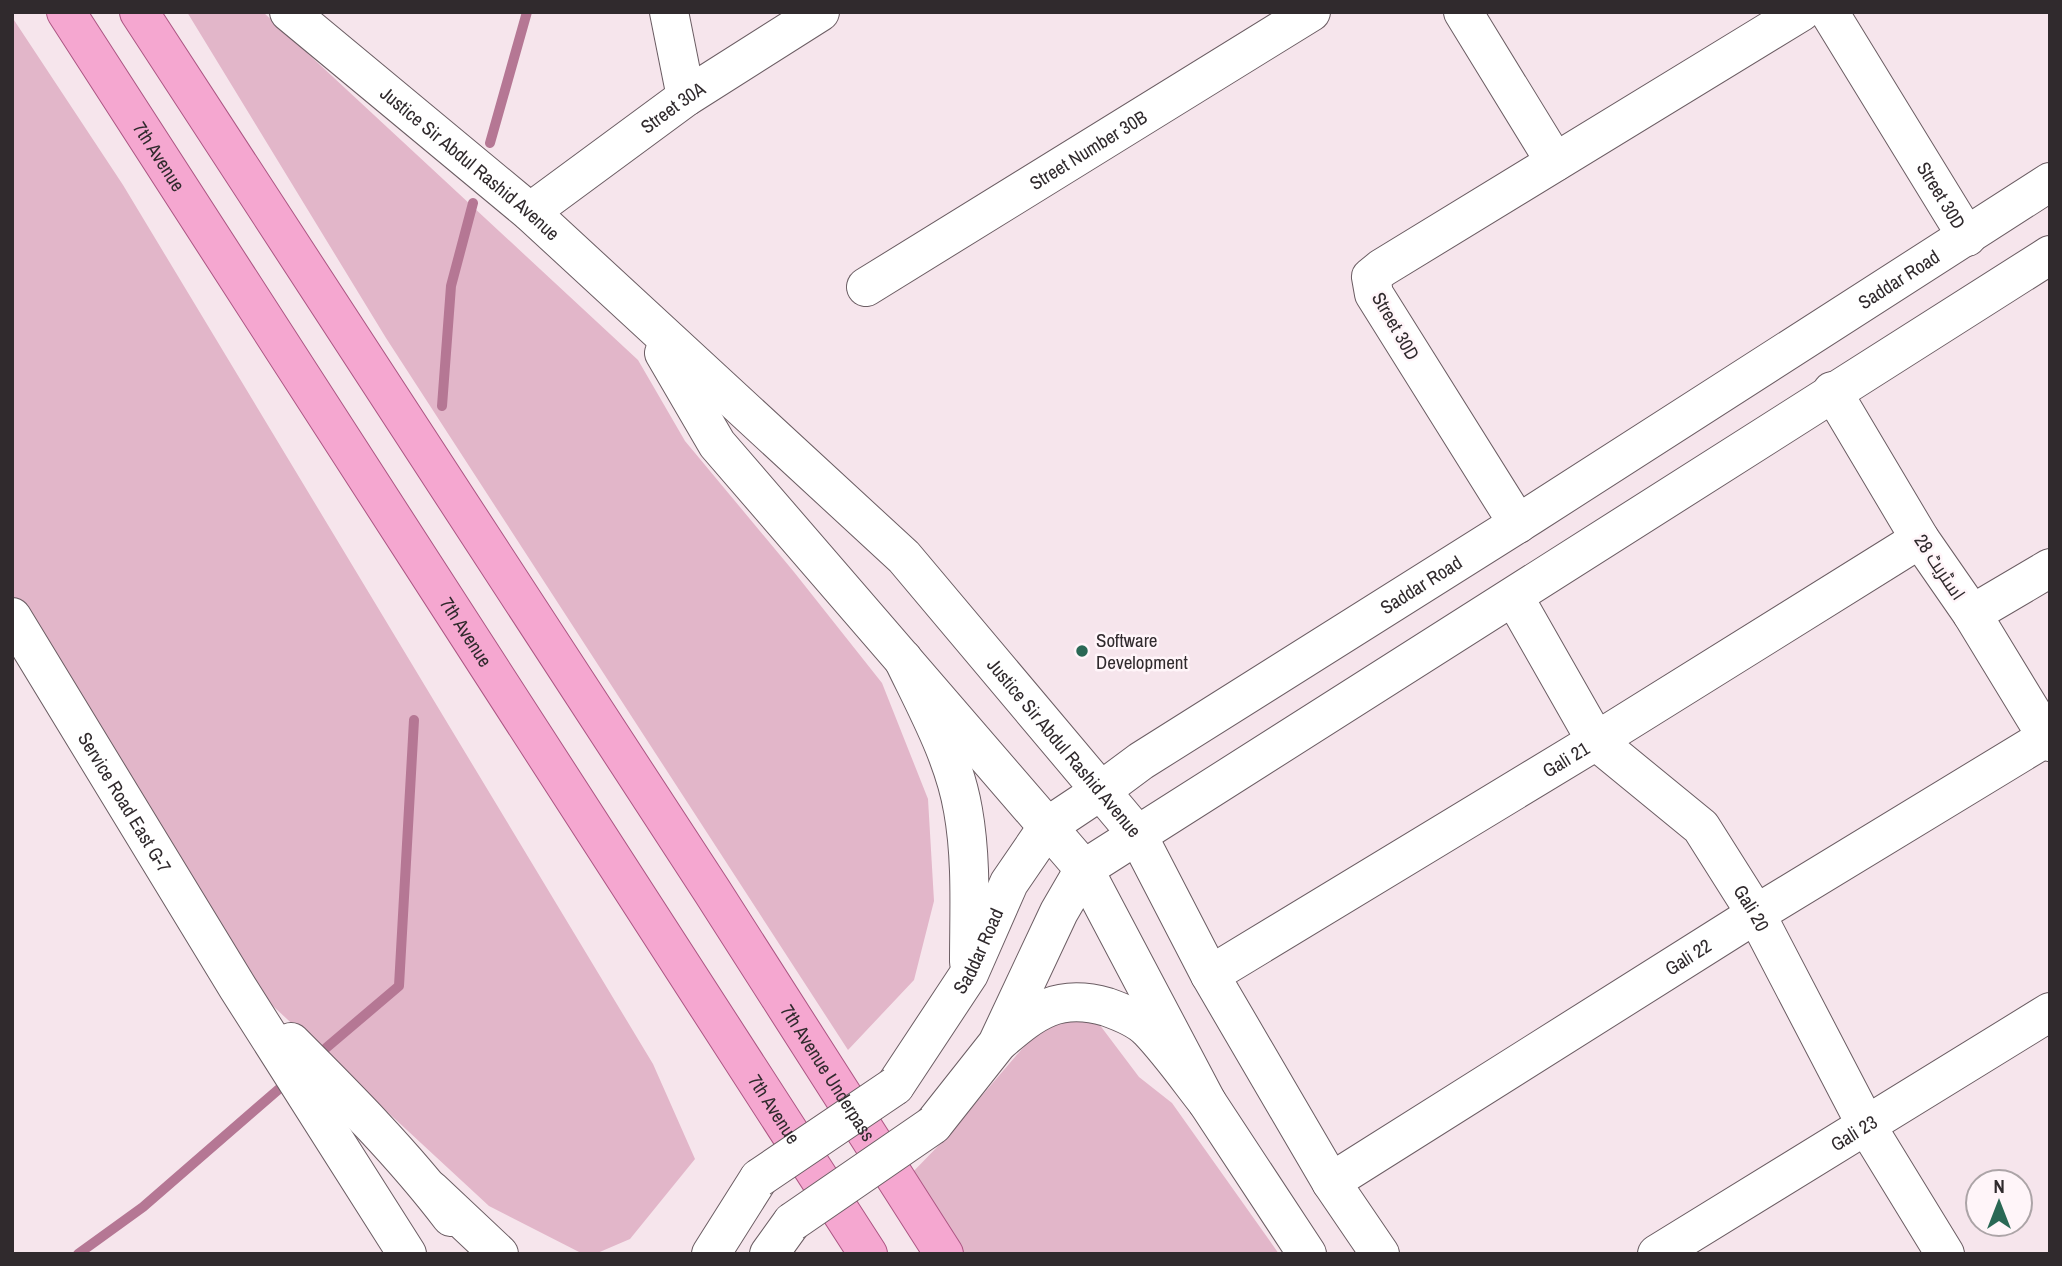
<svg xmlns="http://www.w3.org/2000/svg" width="2062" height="1266" viewBox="0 0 2062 1266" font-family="'Archivo Narrow',Cairo,sans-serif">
  <rect width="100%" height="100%" fill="#f6e5ec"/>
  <path fill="#e2b6c9" d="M187 12H263L638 360 685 441 794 572 882 683 928 799 934 901 914 980 848 1050 386 338Z
    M12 17 123 185 653 1064 695 1159 630 1239 595 1254H583L489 1206 247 982 12 605Z
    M1093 1016 1139 1077 1172 1103 1279 1254H957L908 1177 942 1142 1046 1021Z"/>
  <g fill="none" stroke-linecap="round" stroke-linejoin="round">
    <path stroke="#b57794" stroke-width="10" d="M490 143 527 12
      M442 406 451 286 473 203
      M326 1048 399 986 414 720
      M78 1254 143 1207 279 1089"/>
    <g stroke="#6b5d63" stroke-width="40">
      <g id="minor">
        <path id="s1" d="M289 12 530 212 904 557 1137 834 1210 975 1331 1182 1380 1254"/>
        <path d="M669 12 686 97"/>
        <path d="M1463 12 1555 162"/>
        <path id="s2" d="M1829 12 1967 237"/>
        <path id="s3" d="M530 212 686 97 820 12"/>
        <path id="s4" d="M866 287 1311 12"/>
        <path d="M664 353 717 444 1084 869 1207 1102 1307 1254"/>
        <path d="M1832 391 1920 539 1972 614 2050 742"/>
        <path d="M1518 524 1374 294 1371 277 1382 268 1801 12"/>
        <path id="s5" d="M1514 597 1596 741 1701 827 1756 914 1866 1125 1945 1254"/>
        <path d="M1972 614 2050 568"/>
        <path id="s6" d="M12 617 238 988 407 1254"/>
        <path id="s7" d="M1210 975 1596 741 1920 539"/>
        <path d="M291 1042C347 1098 403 1154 451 1217"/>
        <path id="s8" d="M1331 1182 1756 914 2047 737"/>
        <path id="s9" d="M1657 1254 2050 1012"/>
      </g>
    </g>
    <g stroke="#6b5d63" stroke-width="40">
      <g id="tertiary">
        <path d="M903 659C926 707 954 757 963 810 972 860 969 912 969 962"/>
        <path d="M1000 1041C1035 1011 1058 993 1107 1007 1121 1012 1139 1019 1149 1030 1170 1052 1188 1078 1207 1102"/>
        <path id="s10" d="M895 1086 969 974 1009 883 1048 826 1102 790 1141 761 1530 516 2050 182"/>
        <path d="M933 1125 997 1044 1059 912 1084 869 2050 255"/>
        <path d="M431 1190 499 1254"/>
        <path d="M711 1254 759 1178"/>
        <path d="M769 1254 792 1222"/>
      </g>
    </g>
    <g stroke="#ac5683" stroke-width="40">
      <g id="primary">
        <path id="s11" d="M66 12 868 1254"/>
        <path id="s12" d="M139 12 712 891 944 1254"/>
      </g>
    </g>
    <use href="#minor" stroke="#fff" stroke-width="38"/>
    <use href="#tertiary" stroke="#fff" stroke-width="38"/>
    <use href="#primary" stroke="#f5a7d0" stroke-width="38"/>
    <g stroke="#6b5d63" stroke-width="40" stroke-linecap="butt">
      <path id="tertiary-bridge" d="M759 1178 895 1086
        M792 1222 933 1125"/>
    </g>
    <use href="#tertiary-bridge" stroke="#fff" stroke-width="38"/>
  </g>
  <circle fill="#2a6855" stroke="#fff5f9" stroke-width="2.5" cx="1082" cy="651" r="7"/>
  <g text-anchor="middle" stroke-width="5" stroke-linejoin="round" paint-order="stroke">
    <g font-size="19" fill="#302a2d" stroke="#fff5f9">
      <text dy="7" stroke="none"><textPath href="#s3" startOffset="177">Street 30A</textPath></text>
      <text dy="7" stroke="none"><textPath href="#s4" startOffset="261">Street Number 30B</textPath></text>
      <text dy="7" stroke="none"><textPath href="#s11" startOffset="172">7th Avenue</textPath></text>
      <text dy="7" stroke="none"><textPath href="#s1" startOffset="236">Justice Sir Abdul Rashid Avenue</textPath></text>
      <text dy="7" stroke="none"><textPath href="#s2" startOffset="215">Street 30D</textPath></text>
      <text dy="7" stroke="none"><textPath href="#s10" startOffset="1314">Saddar Road</textPath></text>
      <text transform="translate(1396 326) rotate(60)" y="7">Street 30D</text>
      <text transform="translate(1940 567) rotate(56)" y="7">اسٹریٹ 28</text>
      <text dy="7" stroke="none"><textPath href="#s10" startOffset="747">Saddar Road</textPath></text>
      <text dy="7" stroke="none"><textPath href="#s11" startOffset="738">7th Avenue</textPath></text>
      <text dy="7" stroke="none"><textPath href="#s1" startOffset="1071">Justice Sir Abdul Rashid Avenue</textPath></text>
      <text dy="7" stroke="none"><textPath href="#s7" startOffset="416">Gali 21</textPath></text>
      <text dy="7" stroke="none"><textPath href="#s6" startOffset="217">Service Road East G-7</textPath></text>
      <text dy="7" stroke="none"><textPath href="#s5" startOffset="397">Gali 20</textPath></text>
      <text dy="7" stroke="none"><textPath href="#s10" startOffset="159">Saddar Road</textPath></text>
      <text dy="7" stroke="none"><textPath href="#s8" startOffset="422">Gali 22</textPath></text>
      <text dy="7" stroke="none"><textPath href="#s12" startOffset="1265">7th Avenue Underpass</textPath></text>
      <text dy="7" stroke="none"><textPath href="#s11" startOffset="1306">7th Avenue</textPath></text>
      <text dy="7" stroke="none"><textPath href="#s9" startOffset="231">Gali 23</textPath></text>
    </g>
    <g font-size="19" fill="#302a2d" stroke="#fff5f9" text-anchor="start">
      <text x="1096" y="647">Software<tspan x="1096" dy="22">Development</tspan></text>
    </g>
  </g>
  <rect width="2062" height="1266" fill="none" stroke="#302a2d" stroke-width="28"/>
  <g transform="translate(1999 1203)"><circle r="33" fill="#fff5f9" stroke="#aca4a7" stroke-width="2"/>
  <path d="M0-5L12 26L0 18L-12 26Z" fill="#2a6855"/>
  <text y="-10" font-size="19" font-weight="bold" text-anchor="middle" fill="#302a2d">N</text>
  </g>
</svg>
